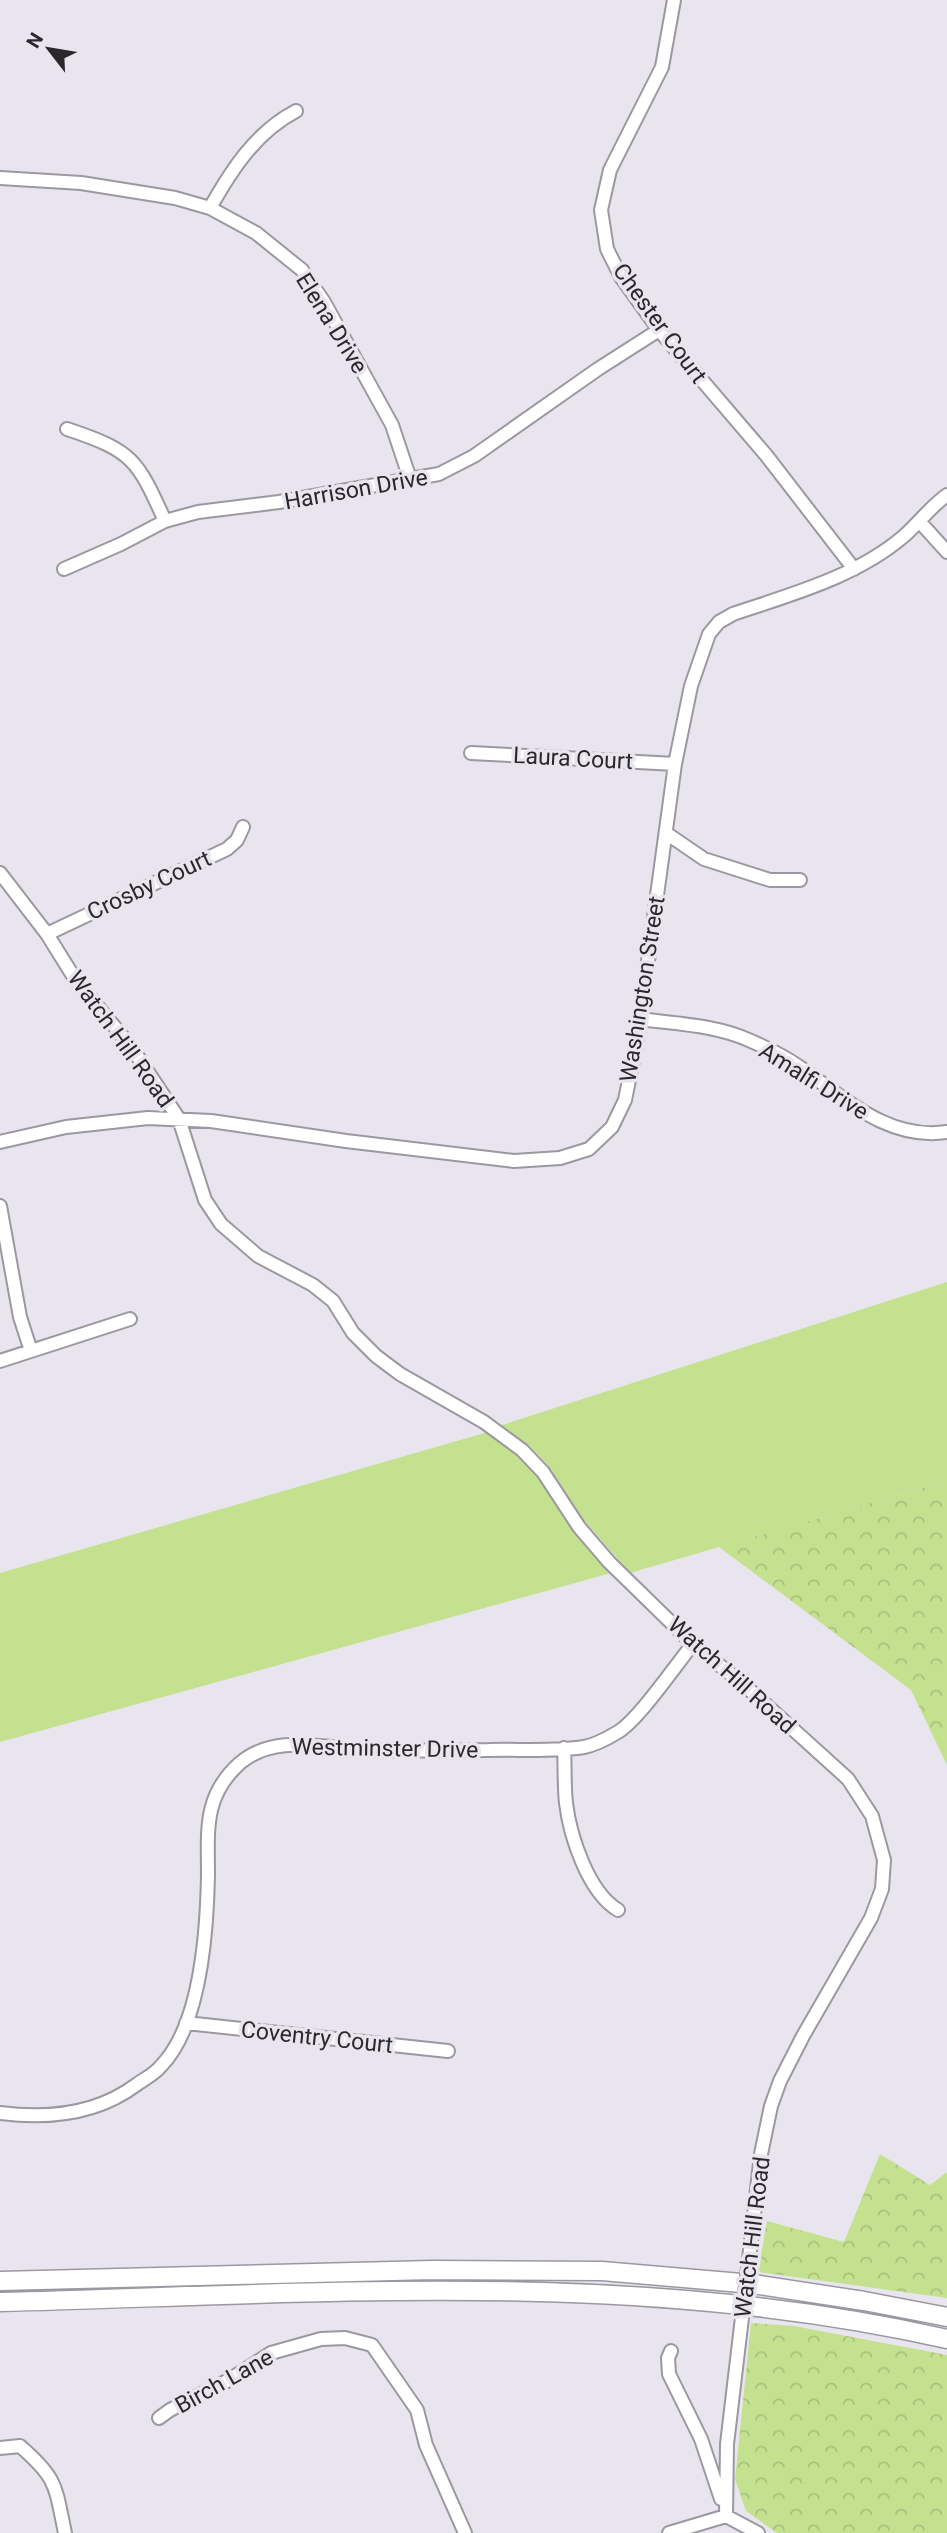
<svg xmlns="http://www.w3.org/2000/svg" width="947" height="2533" viewBox="0 0 947 2533" font-family="Roboto,sans-serif">
  <defs>
    <pattern id="forest-crowns" width="20" height="18" patternUnits="userSpaceOnUse" patternTransform="scale(1.75)"><rect width="20" height="18" fill="#c4e18f"/><path d="M2 6a3 3 0 1 1 6 0M12 15a3 3 0 1 1 6 0" fill="none" stroke="#a9c17c"/></pattern>
  </defs>
  <rect width="100%" height="100%" fill="#e9e5ee"/>
  <path fill="#c4e18f" d="M947 1282V1481L630 1573 583 1519 547 1464 534 1451 499 1426Z
    M488 1432 518 1455 539 1477 579 1539 611 1573 0 1742V1573Z"/>
  <path fill="url(#forest-crowns)" d="M947 1481V1765L911 1690 719 1547Z
    M880 2154 930 2185 947 2172V2298L758 2272 767 2221 844 2242Z
    M751 2323 794 2326 947 2355V2533H777L746 2511 735 2479Z"/>
  <g fill="none" stroke-linecap="round" stroke-linejoin="round">
    <g stroke="#9b98a0" stroke-width="16">
      <path id="minor" d="M674 0 662 67 610 170 601 210 607 249 621 277 659 330 766 455 854 569
        M0 178 81 183 175 198 210 208 256 233 302 270 324 302 392 425 410 479
        M210 208C232 169 256 132 296 111
        M67 429C133 451 137 459 165 521
        M919 521 947 552
        M64 569 121 544 165 521 198 512 279 502 439 474 474 456 598 369 659 330
        M471 753 675 764
        M666 833 704 859 770 880H800
        M0 873 47 934 75 979 132 1048 179 1119 205 1200 221 1224 258 1256 313 1285 333 1301 353 1333 376 1356 400 1374 484 1422 522 1450 543 1472 579 1527 609 1562 693 1644 743 1684 848 1779 872 1816 884 1860 882 1889 871 1918 803 2036 780 2081 771 2106 761 2154 749 2259
        M47 934 227 849 237 840 243 827
        M640 1019C677 1024 716 1025 751 1041 767 1048 784 1056 798 1066 844 1097 887 1141 947 1132
        M0 1142 66 1127 148 1118 211 1121 346 1141 514 1161 560 1158 589 1149 612 1127 625 1100 637 1041 675 764 691 686 709 634 719 622 733 614C792 594 856 577 904 536 919 523 931 506 947 495
        M0 1206 20 1317 31 1351
        M0 1361 130 1319
        M564 1748C565 1766 564 1785 566 1803 570 1836 588 1892 618 1910
        M186 2023 448 2051
        M0 2113C47 2119 97 2114 136 2085 144 2079 155 2074 161 2066 201 2025 207 1930 208 1875 208 1830 203 1796 240 1763 272 1736 314 1746 351 1749 397 1752 443 1750 489 1750 519 1749 553 1752 584 1747 595 1745 608 1738 618 1732 639 1719 675 1666 693 1644
        M671 2351 668 2358 669 2374 701 2439 721 2499
        M159 2418 170 2410 229 2380 271 2353 321 2339 345 2338 372 2345 417 2410 426 2445 465 2533
        M0 2448 20 2446C58 2479 55 2486 65 2533
        M726 2516 727 2444 741 2326
        M669 2533 726 2516 758 2533"/>
    </g>
    <g stroke="#9b98a0" stroke-width="21">
      <path id="highway" d="M0 2281 432 2270 602 2271 753 2284 864 2301 947 2317
        M0 2302C316 2294 636 2268 947 2339"/>
    </g>
    <use href="#minor" stroke="#fff" stroke-width="12"/>
    <use href="#highway" stroke="#fff" stroke-width="18"/>
    <g stroke="#9b98a0" stroke-width="16" stroke-linecap="butt">
      <path id="minor-bridge" d="M741 2326 749 2259"/>
    </g>
    <use href="#minor-bridge" stroke="#fff" stroke-width="12"/>
  </g>
  <g text-anchor="middle" stroke-width="7" stroke-linejoin="round" paint-order="stroke">
    <g font-size="23" fill="#2a282c" stroke="#e9e5ee">
      <text transform="translate(332 323) rotate(58)" y="8">Elena Drive</text>
      <text transform="translate(660 323) rotate(54)" y="8">Chester Court</text>
      <text transform="translate(356 489) rotate(-10)" y="8">Harrison Drive</text>
      <text transform="translate(573 758) rotate(3)" y="8">Laura Court</text>
      <text transform="translate(149 885) rotate(-25)" y="8">Crosby Court</text>
      <text transform="translate(642 989) rotate(-81)" y="8">Washington Street</text>
      <text transform="translate(121 1039) rotate(54)" y="8">Watch Hill Road</text>
      <text transform="translate(814 1081) rotate(32)" y="8">Amalfi Drive</text>
      <text transform="translate(732 1675) rotate(42)" y="8">Watch Hill Road</text>
      <text transform="translate(385 1748) rotate(1)" y="8">Westminster Drive</text>
      <text transform="translate(317 2037) rotate(6)" y="8">Coventry Court</text>
      <text transform="translate(752 2237) rotate(-83)" y="8">Watch Hill Road</text>
      <text transform="translate(224 2381) rotate(-29)" y="8">Birch Lane</text>
    </g>
  </g>
  <g transform="translate(49 49) rotate(301)" stroke="#e9e5ee" stroke-width="5" paint-order="stroke">
  <path d="M0-5L12 26L0 18L-12 26Z" fill="#2a282c"/>
  <text y="-10" font-size="19" font-weight="bold" text-anchor="middle" fill="#2a282c">N</text>
  </g>
</svg>
